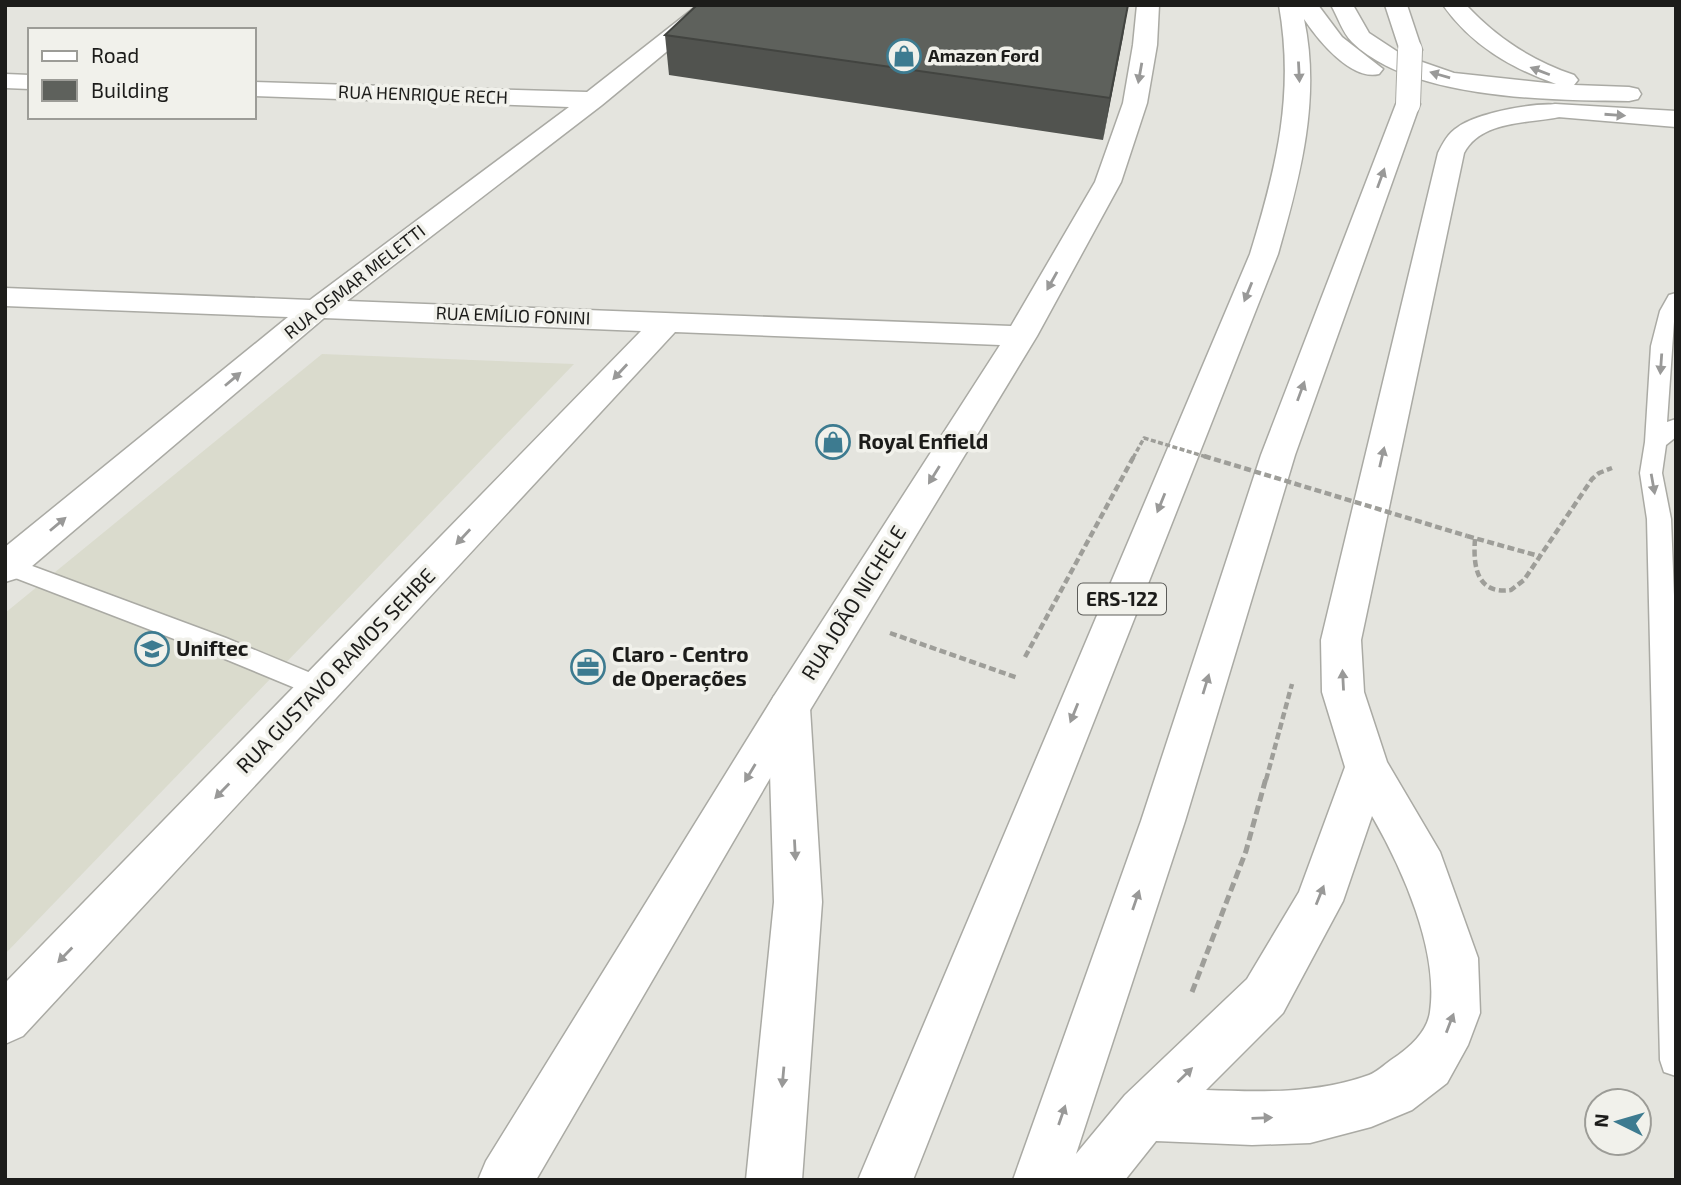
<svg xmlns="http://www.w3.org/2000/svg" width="1681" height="1185" viewBox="0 0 1681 1185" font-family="'Exo 2',sans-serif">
  <rect width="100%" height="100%" fill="#e4e4de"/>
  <path fill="#dadbcd" d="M322 354 574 364 5 954V613Z"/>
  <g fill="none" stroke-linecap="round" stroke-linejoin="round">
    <g stroke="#aaaaa4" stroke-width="3">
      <path id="lane" d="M1676 293 1667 422 1676 419V437L1666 445 1662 473 1671 519 1676 647V1076L1664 1072 1660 1060 1647 519 1640 473 1645 442 1651 346 1660 311 1669 295Z
        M8 557 226 638 330 681 334 688 330 695 321 698 312 695 208 652 5 574V558Z"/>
    </g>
    <g stroke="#aaaaa4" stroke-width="3">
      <path id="street" d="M698 5H723L602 105 347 301 1011 326 1095 182 1123 103 1133 45 1137 5H1159L1157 45 1147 103 1121 182 1037 336 804 720 536 1180H478L486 1161 774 696 1000 345 675 332 23 1036 5 1044V983L641 331 324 318 18 578 5 582V547L288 317 5 306V288L310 300 569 107 254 96V82L587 92Z
        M5 74 30 75V89L5 88Z"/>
    </g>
    <g stroke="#aaaaa4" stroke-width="3">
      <path id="secondary" d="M1555 104 1676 111V127L1546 116 1543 111 1546 106Z"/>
    </g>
    <g stroke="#aaaaa4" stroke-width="3">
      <path id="highway" d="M1279 5H1318L1342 37 1383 69 1379 74C1351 81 1318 40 1304 19 1321 99 1300 177 1278 254L913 1180H858L1250 254C1276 169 1295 95 1279 5Z
        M1331 5H1353L1369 33 1401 54 1385 5H1407L1422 50 1418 55 1405 56 1454 73 1556 84C1511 68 1471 45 1443 5H1466C1498 39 1531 60 1574 75L1578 80 1574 85 1629 87 1638 89 1641 94 1638 99 1629 101C1551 100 1411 100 1352 42 1342 32 1338 17 1331 5Z
        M1408 97 1417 99 1420 104 1295 455 1185 821 1076 1154 1125 1095 1247 979 1299 892 1345 767 1322 692 1321 640 1438 153C1443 143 1448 133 1458 127 1477 113 1541 100 1564 106L1567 111 1564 116C1531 124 1482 119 1464 153L1361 640 1364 692 1387 762 1440 852 1478 958 1480 1013 1468 1045 1447 1083 1412 1110 1371 1127 1310 1143 1252 1145 1156 1141 1125 1180H1013L1141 821 1261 455 1396 104 1399 99ZM1372 816C1402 868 1439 950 1430 1012 1427 1033 1408 1049 1391 1060 1384 1065 1377 1072 1369 1075 1317 1094 1261 1092 1206 1090L1283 1013 1343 901Z
        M789 691 804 696 810 708 822 902 802 1180H746L774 902 768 708 774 696Z"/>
    </g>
    <path stroke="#9e9e99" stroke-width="4.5" stroke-dasharray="7 3.5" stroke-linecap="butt" d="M1467 536 1539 556
      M1475 539C1473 565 1476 595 1511 590L1524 580 1592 479 1599 473 1612 468
      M890 633 1018 678
      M1266 780 1292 684"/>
    <path stroke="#9e9e99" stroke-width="5" stroke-dasharray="9 4.5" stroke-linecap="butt" d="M1192 992 1246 851 1266 778"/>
    <use href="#lane" fill="#fff" fill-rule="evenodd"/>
    <use href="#street" fill="#fff" fill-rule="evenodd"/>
    <use href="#secondary" fill="#fff" fill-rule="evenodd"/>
    <use href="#highway" fill="#fff" fill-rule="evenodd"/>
    <g stroke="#aaaaa4" stroke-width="26" stroke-linecap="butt">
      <path id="highway-bridge" d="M1408 104 1410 50"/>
    </g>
    <path stroke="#9e9e99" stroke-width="3.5" stroke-dasharray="5 2.5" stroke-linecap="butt" d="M1133 458 1144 438 1210 458"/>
    <path stroke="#9e9e99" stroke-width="4.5" stroke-dasharray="7 3.5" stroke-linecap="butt" d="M1204 456 1467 536
      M1025 657 1134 456"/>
    <use href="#highway-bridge" stroke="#fff" stroke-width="24"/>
  </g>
  <path fill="#51534f" d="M1128 5 1103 140 669 75 665 35Z"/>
  <path fill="#424440" d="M1128 5 1123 37 1103 140 1110 98Z"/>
  <path fill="#5e615c" stroke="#424440" stroke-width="2" d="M697 5H1128L1110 98 665 35Z"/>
  <defs><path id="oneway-solid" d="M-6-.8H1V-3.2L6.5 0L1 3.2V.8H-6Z" transform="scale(1.75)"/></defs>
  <g fill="#999998">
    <use href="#oneway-solid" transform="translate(1540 71) rotate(-159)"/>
    <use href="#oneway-solid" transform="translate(1299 72) rotate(87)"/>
    <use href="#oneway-solid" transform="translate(1140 73) rotate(100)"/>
    <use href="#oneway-solid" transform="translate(1440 75) rotate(-164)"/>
    <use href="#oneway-solid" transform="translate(1615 115) rotate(4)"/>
    <use href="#oneway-solid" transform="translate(1381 178) rotate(-70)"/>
    <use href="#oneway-solid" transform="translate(1052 281) rotate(119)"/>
    <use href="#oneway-solid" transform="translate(1248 292) rotate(112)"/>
    <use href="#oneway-solid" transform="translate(1661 364) rotate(94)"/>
    <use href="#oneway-solid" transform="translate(620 372) rotate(133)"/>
    <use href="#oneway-solid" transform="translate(233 379) rotate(-40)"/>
    <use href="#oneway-solid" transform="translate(1301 391) rotate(-70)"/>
    <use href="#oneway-solid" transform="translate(1382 457) rotate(-77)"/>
    <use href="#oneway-solid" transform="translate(934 475) rotate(122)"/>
    <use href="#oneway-solid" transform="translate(1653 484) rotate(80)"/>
    <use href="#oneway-solid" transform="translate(1161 503) rotate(112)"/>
    <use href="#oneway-solid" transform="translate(58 524) rotate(-40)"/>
    <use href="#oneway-solid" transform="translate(463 537) rotate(133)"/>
    <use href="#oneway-solid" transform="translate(1343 680) rotate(-93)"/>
    <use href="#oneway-solid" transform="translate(1206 684) rotate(-73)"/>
    <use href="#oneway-solid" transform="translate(1074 713) rotate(112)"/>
    <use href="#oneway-solid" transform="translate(750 773) rotate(121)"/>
    <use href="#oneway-solid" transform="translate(222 791) rotate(134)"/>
    <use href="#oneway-solid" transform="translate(795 850) rotate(87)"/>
    <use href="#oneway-solid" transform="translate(1320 895) rotate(-68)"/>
    <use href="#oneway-solid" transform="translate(1136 900) rotate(-71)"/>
    <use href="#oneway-solid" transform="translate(65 955) rotate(134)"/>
    <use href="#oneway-solid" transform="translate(1450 1023) rotate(-69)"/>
    <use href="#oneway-solid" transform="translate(1185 1075) rotate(-44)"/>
    <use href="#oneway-solid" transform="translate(783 1077) rotate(95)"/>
    <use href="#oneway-solid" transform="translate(1062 1115) rotate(-71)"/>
    <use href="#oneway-solid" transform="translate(1262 1118) rotate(-2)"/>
  </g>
  <defs>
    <g id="shop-ring" transform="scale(1.75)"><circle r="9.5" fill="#f1f1eb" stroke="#3d7b90" stroke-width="1.5"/><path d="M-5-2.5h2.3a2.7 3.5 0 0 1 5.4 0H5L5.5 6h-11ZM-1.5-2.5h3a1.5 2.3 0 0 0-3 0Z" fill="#3d7b90"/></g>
    <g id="university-ring" transform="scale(1.75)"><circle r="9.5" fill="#f1f1eb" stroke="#3d7b90" stroke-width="1.5"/><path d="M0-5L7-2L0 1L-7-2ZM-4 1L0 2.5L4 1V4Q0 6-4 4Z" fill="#3d7b90"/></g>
    <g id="office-ring" transform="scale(1.75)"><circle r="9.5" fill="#f1f1eb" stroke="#3d7b90" stroke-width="1.5"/><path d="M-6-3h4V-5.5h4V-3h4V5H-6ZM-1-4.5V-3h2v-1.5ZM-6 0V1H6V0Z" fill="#3d7b90"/></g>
  </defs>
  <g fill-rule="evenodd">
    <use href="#shop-ring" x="904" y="56"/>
    <use href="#shop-ring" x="833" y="442"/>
    <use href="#university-ring" x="152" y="649"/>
    <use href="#office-ring" x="588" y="667"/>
  </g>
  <g text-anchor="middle" stroke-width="7" stroke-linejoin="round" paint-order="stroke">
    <g font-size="18" font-weight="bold" fill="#1c1c1a" stroke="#f1f1eb" text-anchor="start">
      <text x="928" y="62">Amazon Ford</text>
    </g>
    <g font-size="18" fill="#1c1c1a" stroke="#f1f1eb">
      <text transform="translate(423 95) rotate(2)" y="6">RUA HENRIQUE RECH</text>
      <text transform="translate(355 282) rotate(-38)" y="6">RUA OSMAR MELETTI</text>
      <text transform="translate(513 316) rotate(2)" y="6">RUA EMÍLIO FONINI</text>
    </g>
    <rect fill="#f1f1eb" stroke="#5c5c59" stroke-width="2" x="1078" y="583.5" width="88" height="31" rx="5"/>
    <g font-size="19" font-weight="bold" fill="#1c1c1a">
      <text x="1122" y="606">ERS-122</text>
    </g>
    <g font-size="21" font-weight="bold" fill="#1c1c1a" stroke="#f1f1eb" text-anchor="start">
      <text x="858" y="449">Royal Enfield</text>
      <text x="176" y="656">Uniftec</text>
      <text x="612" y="662">Claro - Centro<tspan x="612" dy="24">de Operações</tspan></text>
    </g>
    <g font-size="21" fill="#1c1c1a" stroke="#f1f1eb">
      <text transform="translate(854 603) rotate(-58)" y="7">RUA JOÃO NICHELE</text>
      <text transform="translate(336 671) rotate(-46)" y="7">RUA GUSTAVO RAMOS SEHBE</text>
    </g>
  </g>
  <rect width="1681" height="1185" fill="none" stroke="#1c1c1a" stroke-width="14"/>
  <rect x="28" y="28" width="228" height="91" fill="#f1f1eb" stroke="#9c9c97" stroke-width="2"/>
  <rect x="42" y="51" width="35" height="10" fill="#ffffff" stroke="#9c9c97" stroke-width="2"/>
  <text x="91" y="63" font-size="21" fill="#1c1c1a">Road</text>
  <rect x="42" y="80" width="35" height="21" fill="#5e615c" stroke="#9c9c97" stroke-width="2"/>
  <text x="91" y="98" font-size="21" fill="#1c1c1a">Building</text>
  <g transform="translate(1618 1122) rotate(275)"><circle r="33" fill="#f1f1eb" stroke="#9c9c97" stroke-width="2"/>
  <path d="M0-5L12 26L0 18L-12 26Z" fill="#3d7b90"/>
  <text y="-10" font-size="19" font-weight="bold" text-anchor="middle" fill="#1c1c1a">N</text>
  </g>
</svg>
